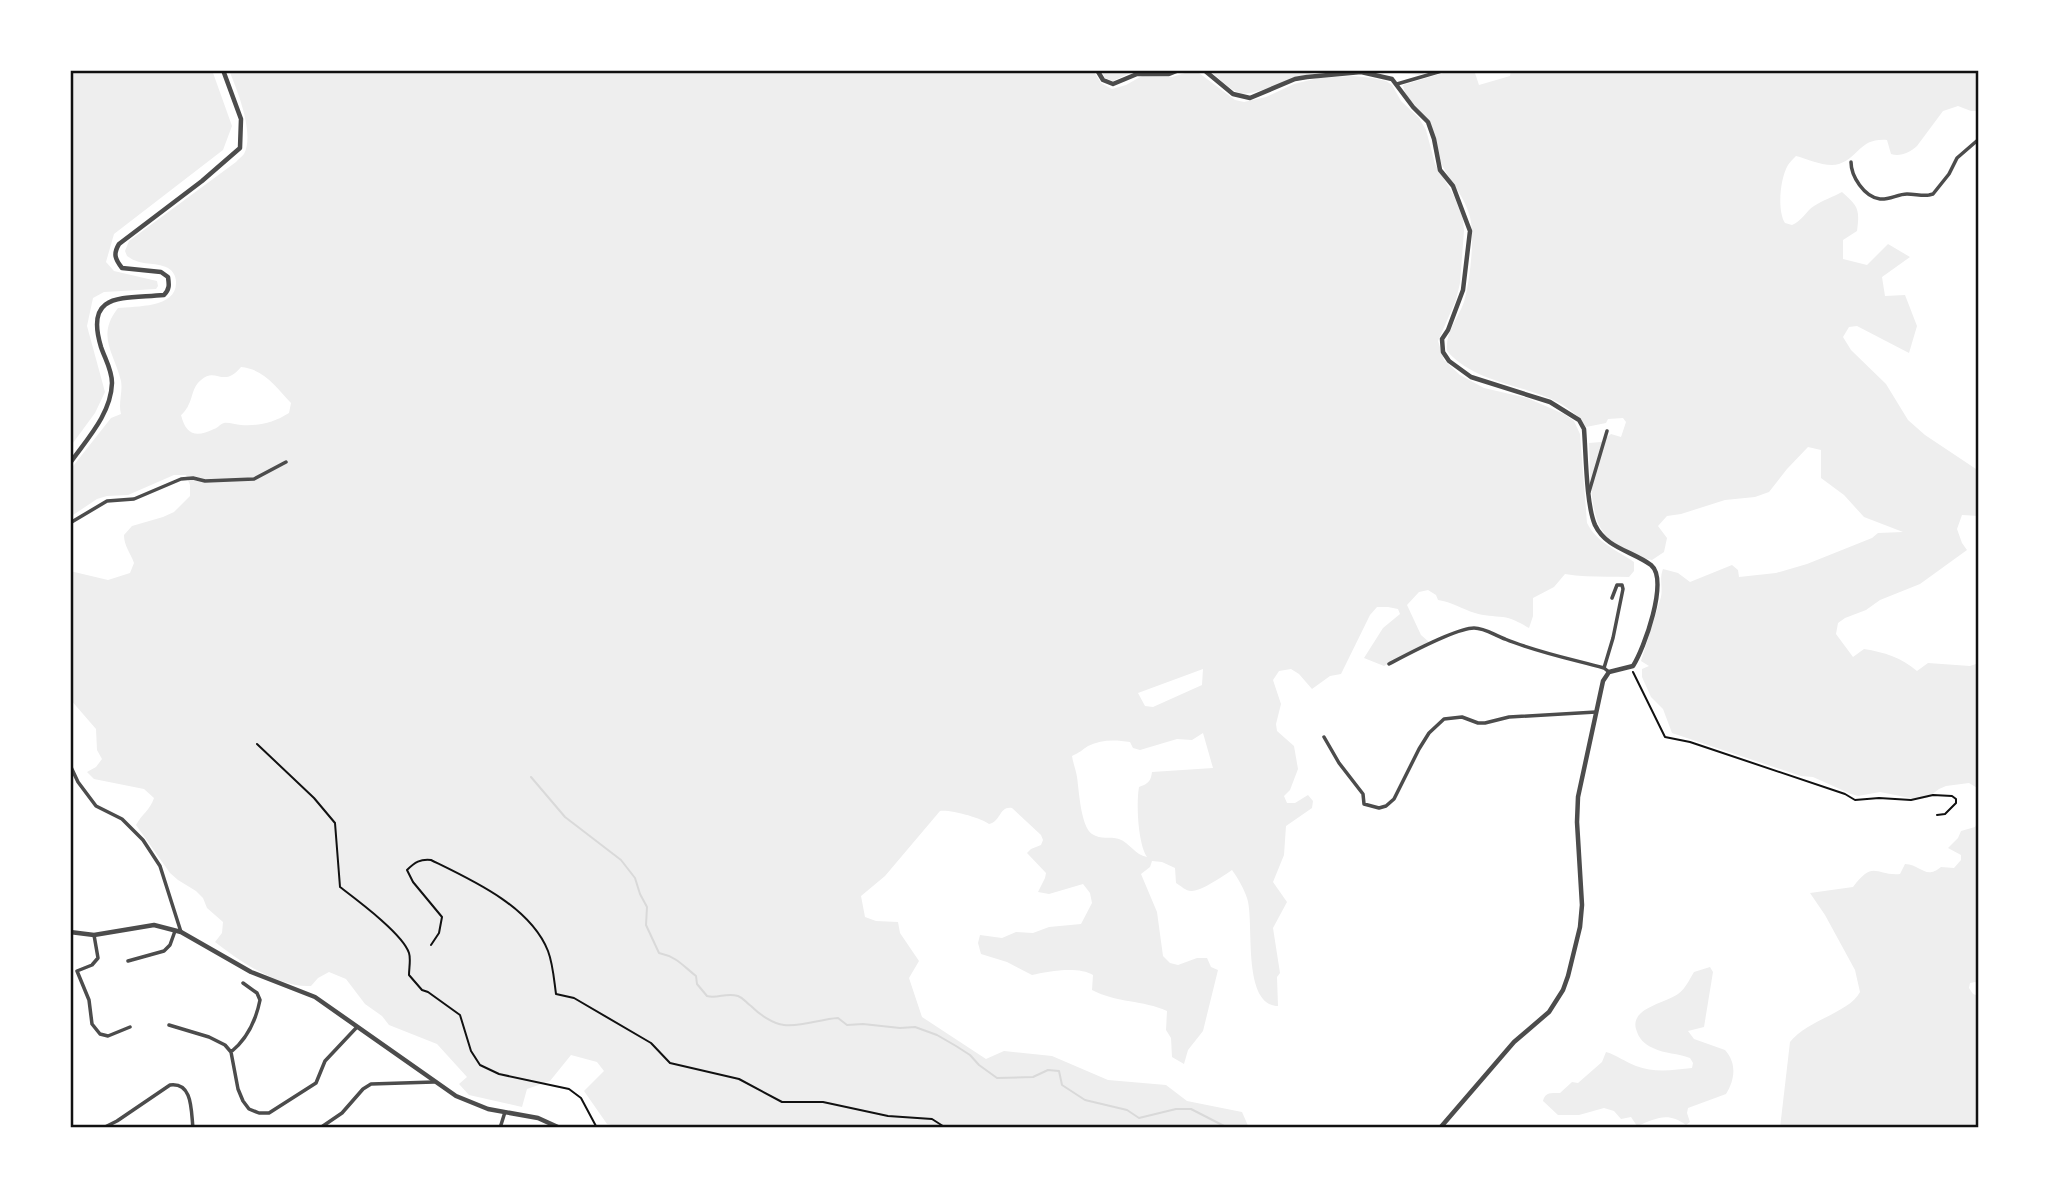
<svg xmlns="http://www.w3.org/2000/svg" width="2049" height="1198" viewBox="0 0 2049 1198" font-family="Cabin,sans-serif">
  <rect width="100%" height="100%" fill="#fff"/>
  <path fill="#eee" fill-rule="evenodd" d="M70 70H212L232 126 223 150 114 234 106 262 114 271 157 281 158 286 156 289 104 292 93 298 87 326 105 392 95 413 70 447Z
    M229 70H1093L1101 83 1112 89 1126 85 1142 76 1172 77 1195 70 1235 100 1244 102 1266 97 1294 84 1318 78 1353 76 1372 78 1386 81 1392 85 1401 101 1419 118 1426 130 1435 164 1454 196 1463 219 1464 231 1460 283 1456 300 1438 341 1444 360 1460 375 1484 388 1527 398 1564 414 1574 421 1580 434 1587 523C1597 543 1617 550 1634 562V571L1629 577C1607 576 1586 578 1565 574L1554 587 1533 598V616L1529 628C1522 624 1512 618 1503 617 1494 616 1484 616 1475 613 1462 609 1452 602 1438 600L1436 595 1428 590 1419 592 1407 605 1421 635 1429 642 1384 666 1364 658 1383 628 1400 614 1398 609 1388 607H1377L1370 615 1341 674 1330 676 1312 689 1299 674 1291 669 1279 671 1273 680 1281 704 1276 724 1277 731 1294 746 1298 769 1290 790 1284 796 1287 803H1295L1308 795 1313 801 1312 808 1286 826 1284 855 1273 882 1287 902 1273 928 1280 973 1277 977 1278 1006C1241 1005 1255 921 1247 898 1244 889 1238 878 1232 870 1225 875 1200 892 1191 891 1186 891 1181 886 1176 883L1175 868 1162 862 1152 861 1150 867 1141 874 1157 912 1163 956 1170 963 1178 965 1197 958H1207L1211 967 1218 970 1203 1031 1188 1050 1184 1064 1172 1057 1171 1038 1166 1030 1167 1011C1143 1000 1117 1003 1092 990L1093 975C1079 966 1048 971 1032 975L1007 962 981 954 978 943 980 935 1002 938 1016 932 1033 933 1049 927 1081 924 1092 903 1090 893 1083 884 1049 894 1038 892 1045 878 1046 873 1027 853 1031 849 1041 845 1043 840 1041 835 1012 808C999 806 1001 822 989 824 982 818 949 809 940 811L885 876 861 896 865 917 876 921 898 922 900 933 919 961 909 978 922 1017 986 1059 1004 1051 1052 1056 1108 1080 1166 1085 1187 1101 1242 1112 1249 1128H624L607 1124 584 1091 604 1071 597 1062 571 1055 550 1081 527 1089 522 1107 469 1095 459 1084 467 1077 437 1044 389 1025 382 1016 365 1004 346 979 329 972 318 978 311 986C279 988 239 961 215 942L222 933 223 922 207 908 203 898 196 891 178 880 170 873 136 825C142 814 150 810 154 798L144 789 94 779 87 772 96 767 102 759 97 750 96 729 70 699V571L108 580 130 573 134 563C130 552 124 546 124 535L132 526 163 517 174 512 190 496V485L186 475H174L128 495 107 496 97 499 70 517V470L111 418 121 414C118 403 123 392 121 381 114 352 96 336 118 308 136 306 177 308 176 282 176 276 173 271 168 268 154 261 142 267 127 256L125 251 129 241 236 162C238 159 242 157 244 154 255 133 237 90 229 70ZM241 367C264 369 276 387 291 403L289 413C273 423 259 426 241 425 236 425 228 422 224 423 220 424 218 428 214 429 196 438 186 435 181 415 182 415 188 407 188 406 193 397 192 387 201 380 216 366 223 389 241 367ZM1203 669 1202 685 1153 707 1145 706 1138 693ZM1203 733 1213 768 1152 772C1151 781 1148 784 1139 787 1136 804 1138 843 1147 857 1135 855 1130 843 1119 839 1110 836 1101 840 1092 834 1081 827 1079 791 1077 777 1076 770 1073 763 1072 756 1079 753 1082 750 1088 746 1102 739 1116 740 1130 742L1133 748 1140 750 1177 739 1192 740Z
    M1101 70H1168H1136L1113 81 1105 78Z
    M1209 70H1346C1335 70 1324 71 1313 73 1295 76 1254 97 1240 93 1228 89 1218 77 1209 70Z
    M1369 70H1433L1419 75Z
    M1453 70H1474L1479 85 1510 76 1511 70H1979L1977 111H1971L1958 106 1943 111 1917 146C1909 153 1900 157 1891 154L1887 140C1859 138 1860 157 1839 164 1826 168 1808 159 1796 156 1793 159 1790 162 1788 165 1780 178 1777 211 1785 223L1792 225C1802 221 1806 211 1814 206 1823 200 1833 197 1842 192 1858 206 1860 209 1857 231L1843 240V259L1867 265 1888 244 1910 257 1882 277 1885 296 1905 295 1917 326 1909 353 1857 326 1849 327 1843 337 1851 350 1886 384 1908 420 1925 435 1979 471V516L1962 515 1957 529 1962 543 1967 550 1920 584 1880 600 1866 610 1845 618 1838 623 1836 634 1853 657 1864 649C1884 652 1902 658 1917 671L1928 663 1970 666 1979 663V789L1969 783 1946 786 1939 789 1927 798 1915 799 1880 792 1858 796 1851 794 1813 777 1801 776 1672 733 1663 709 1651 697 1642 677V669L1649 666 1641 661 1661 597C1663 587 1659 579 1663 569L1678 573 1690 582 1732 565 1738 570 1739 577 1776 573 1807 564 1872 538 1878 533 1903 532 1864 517 1844 495 1821 478V450L1808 447 1787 469 1769 492 1755 497 1725 500 1681 514 1667 516 1658 526 1667 538 1664 552 1652 560C1633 556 1608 544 1599 525 1590 507 1590 464 1589 443L1601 442 1611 434 1621 437 1626 422 1623 418 1608 419 1606 423 1586 427C1556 381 1485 394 1447 351 1445 332 1458 319 1464 302 1470 281 1475 238 1470 217 1464 193 1445 177 1438 155 1436 150 1437 144 1436 139 1432 130 1425 120 1420 111 1414 103 1404 96 1403 85Z
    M1979 819V984L1975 982 1970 983 1969 988 1973 994 1979 996V1128H1780L1790 1042C1807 1020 1849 1013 1860 992L1855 970 1825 915 1810 893 1853 887C1874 859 1875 876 1900 874L1905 864C1922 865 1925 880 1941 867L1954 868 1961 860V855L1948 848 1958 838 1961 831 1975 827Z
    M1710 967 1713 972 1704 1027 1688 1031 1694 1039 1725 1050C1737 1063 1735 1080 1726 1094L1688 1108 1687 1113 1690 1122 1686 1125C1667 1111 1656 1119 1637 1126L1631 1117 1621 1119 1614 1111 1604 1108 1579 1115H1558L1543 1101C1545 1092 1551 1093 1560 1093L1572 1082 1578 1083 1602 1062 1606 1052C1617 1055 1625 1062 1636 1066 1654 1073 1674 1070 1692 1068L1693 1063 1690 1058C1678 1053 1665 1054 1653 1048 1644 1044 1639 1039 1636 1029 1630 1008 1666 1003 1678 994 1686 988 1689 980 1694 972Z"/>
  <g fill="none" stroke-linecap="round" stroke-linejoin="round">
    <path stroke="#d9d9d9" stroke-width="2" d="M531 777 565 817 621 860 635 878 640 894 647 907 646 925 659 953C677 957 682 965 696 976L697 984 707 996C718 999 726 992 738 996 744 998 746 1003 751 1006 759 1014 773 1024 784 1025 803 1027 820 1019 838 1018L847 1025 863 1024 900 1028 915 1027 937 1035 956 1046 970 1055 979 1065 997 1078 1033 1077 1048 1070 1059 1071 1062 1085 1085 1100 1127 1110 1139 1118 1176 1109H1191L1228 1128"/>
    <path stroke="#111" stroke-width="2" d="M1633 672 1665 737 1690 742 1845 794 1855 800 1879 798 1911 800 1933 795 1952 796 1956 799V803L1945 814 1937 815
      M257 744 314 798 335 823 340 887C357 900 403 934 409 953 411 959 409 968 409 975L422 990 428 992 460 1015 471 1051 480 1065 499 1074 569 1089 581 1098 597 1128
      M431 945 439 933 442 917 413 882 407 870C415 862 420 859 431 860 472 880 530 906 548 951 553 964 554 980 556 994L574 998 651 1043 670 1063 739 1079 782 1102H823L888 1116 932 1119 946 1128"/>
    <path stroke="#4c4c4c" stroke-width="3.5" d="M1397 84 1445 70
      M1851 162C1851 176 1864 197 1880 199 1889 200 1898 194 1907 194 1915 194 1922 196 1929 195L1933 194 1949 174 1957 158 1979 139
      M1589 492 1607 431
      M70 523 107 501 134 499 181 479 193 478 205 481 254 479 286 462
      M1389 664C1406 655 1456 628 1474 628 1485 628 1494 635 1505 639 1536 652 1571 659 1604 668L1609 672
      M1604 668 1613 638 1623 589 1622 585H1617L1612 598
      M1324 737 1339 763 1363 794 1364 804 1379 808 1386 806 1394 799 1419 749 1429 733 1444 719 1462 717 1478 723H1485L1509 717 1596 712
      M70 765 78 782 96 806 122 819 143 840 160 866 181 932
      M94 935 98 958 92 965 77 971 89 1000 92 1024 100 1034 108 1036 130 1027
      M128 961 164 951 170 945 175 931
      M169 1025 209 1037 225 1045 231 1052 238 1089 243 1101 249 1109 259 1113H269L316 1083 325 1061 357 1027
      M231 1052C247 1039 256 1020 260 1000L257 993 243 983
      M103 1128 117 1121 170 1085C193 1082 191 1111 193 1128
      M320 1128 342 1113 363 1089 371 1084 434 1082
      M500 1128 505 1112"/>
    <path stroke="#4c4c4c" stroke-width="4.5" d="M1097 70 1103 80 1113 84 1137 74H1169L1179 70
      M1204 70 1233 94 1250 98 1295 79 1307 77 1361 72 1392 79 1413 107 1428 122 1434 139 1440 170 1453 186 1470 231 1463 290 1448 330 1442 339 1443 352 1449 361 1471 377 1550 402 1579 420 1584 429C1586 454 1586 504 1595 525 1606 548 1632 551 1651 565 1669 580 1644 649 1633 666L1609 672 1603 681 1578 797 1577 822 1582 905 1580 927 1568 976 1563 990 1549 1012 1514 1042 1440 1128
      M70 463C87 439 111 414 112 383 112 370 105 359 101 347 84 291 123 299 164 295 170 289 169 284 168 277L161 272 122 268C115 259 113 254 119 244L202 181 240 148 241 119 223 70
      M70 932 94 935 154 925 181 932 251 972 315 997 456 1096 488 1109 538 1118 560 1128"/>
  </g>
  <rect width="2049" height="1198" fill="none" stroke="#ffffff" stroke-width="144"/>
  <rect x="72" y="72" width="1905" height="1054" fill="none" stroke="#111" stroke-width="2.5"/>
</svg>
